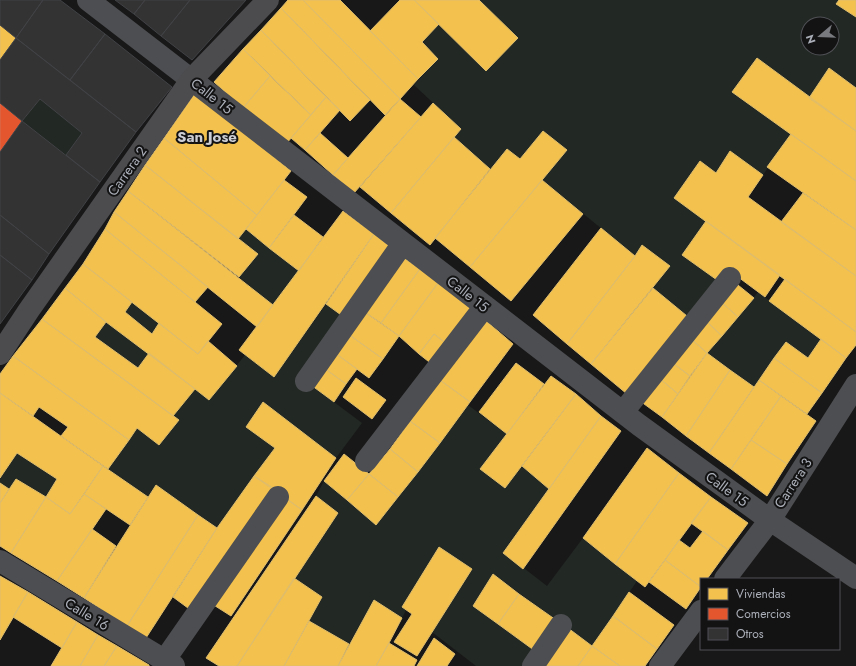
<svg xmlns="http://www.w3.org/2000/svg" width="856" height="666" viewBox="0 0 856 666" font-family="Jost,sans-serif">
  <rect width="100%" height="100%" fill="#181819"/>
  <path fill="#222823" fill-rule="evenodd" d="M479 0H839L837 4 856 17V88L829 69 809 98 757 59 732 91 791 134 763 175 730 151 716 173 700 161 674 198 706 221 682 255 717 280 687 316 653 288 670 266 643 245 635 256 542 180 567 150 543 131 520 159 507 149 490 169 454 137 461 129 414 85 437 59 422 42 439 24 486 71 518 38ZM808 24H832V48H808Z
    M40 99 82 133 66 155 22 121Z
    M246 229 299 271 273 305 239 277 257 254 238 239Z
    M758 292 821 339 808 358 786 342 754 387 707 353Z
    M132 302 159 323 152 334 125 312Z
    M326 304 349 319 306 381 362 423 336 458 263 402 246 427 275 448 217 528 156 485 148 497 108 469 137 428 159 445 178 420 173 416 195 389 209 400 245 355 274 377Z
    M106 322 149 353 138 368 95 337Z
    M468 405 507 434 481 469 505 488 522 466 549 489 503 552 547 586 583 538 637 581 592 646 493 574 473 606 535 651 525 666H476L432 632 439 548 402 607 406 610 402 618 374 600 349 644 309 621 322 597 294 578 338 513 316 496 324 481 376 525Z
    M17 453 57 479 46 497 17 479 9 489 0 483V478Z"/>
  <path fill="#f2c14e" stroke="#ddbc6e" d="M288 0H303L400 99 385 115 281 8Z
    M303 0H340L418 79 400 99Z
    M400 0H414L439 24 422 42 438 59 418 79 370 31Z
    M414 0H479L518 38 486 71Z
    M839 0H856V17L836 4Z
    M281 8 370 100 350 121 261 30Z
    M0 25 16 38 0 60Z
    M261 30 326 97 311 115 243 49Z
    M243 49 270 76 243 108 214 82Z
    M757 58 856 131V181L732 92Z
    M829 68 856 88V131L809 98Z
    M270 76 311 115 286 144 243 108Z
    M195 93 291 171 257 215 164 138Z
    M326 97 340 110 305 150 291 138Z
    M400 99 421 117 354 193 333 175Z
    M433 103 461 129 391 213 360 187Z
    M543 131 567 150 470 267 435 238 507 149 520 159Z
    M320 133 348 158 333 175 305 150Z
    M791 134 856 181V230L767 167Z
    M454 137 490 169 430 245 391 213Z
    M164 138 257 215 238 239 145 165Z
    M730 151 763 175 748 197 856 276V332L674 198 700 161 716 173Z
    M145 165 258 254 239 277 128 191Z
    M284 180 307 197 269 248 246 229Z
    M542 180 583 214 511 301 470 267Z
    M128 191 273 305 257 327 114 212Z
    M803 193 856 230V276L781 222Z
    M343 211 374 234 274 377 239 350Z
    M114 212 208 287 195 302 105 229Z
    M294 215 323 237 299 271 269 248Z
    M706 221 780 275 765 297 726 268 717 280 682 255Z
    M601 228 635 256 567 344 533 315Z
    M105 229 222 324 198 354 83 264Z
    M374 234 397 252 348 320 326 304Z
    M642 245 670 266 591 364 567 344 635 256Z
    M401 256 420 269 381 323 363 311Z
    M83 264 132 302 125 312 152 334 159 323 198 354 208 341 237 366 209 400 195 389 106 322 65 288Z
    M420 269 438 283 399 336 381 323Z
    M785 279 856 332V345L846 358 769 301Z
    M733 281 754 298 738 317 718 299Z
    M438 283 474 311 448 345 434 334 419 354 399 336Z
    M65 288 106 322 95 337 138 368 149 353 195 389 173 416 42 319Z
    M653 288 687 316 627 394 591 364Z
    M718 299 738 317 722 336 704 319Z
    M363 311 399 336 383 359 348 334Z
    M42 319 179 420 159 445 137 428 129 440 13 356Z
    M484 319 513 344 470 402 440 380Z
    M704 319 722 336 707 353 689 337Z
    M348 334 383 359 369 378 335 353Z
    M434 334 448 345 433 365 419 354Z
    M689 337 707 353 690 376 670 361Z
    M821 339 846 358 822 393 774 358 786 342 808 358Z
    M335 353 357 369 346 384 324 368Z
    M707 353 730 370 686 436 662 417Z
    M13 356 129 440 108 469 61 436 68 427 39 407 33 416 0 393V374Z
    M774 358 822 393 807 414 759 380Z
    M670 361 690 376 678 394 658 377Z
    M516 363 544 384 507 434 479 412Z
    M324 368 346 384 334 402 311 385Z
    M730 370 754 387 709 453 686 436Z
    M551 376 576 394 505 488 480 469Z
    M658 377 678 394 662 417 640 401Z
    M356 378 386 400 372 419 343 397Z
    M440 380 470 402 440 443 410 421Z
    M759 380 781 396 731 469 709 453Z
    M0 393 103 466 70 514 46 497 57 479 17 453 0 478Z
    M576 394 601 416 549 489 522 466Z
    M781 396 816 421 787 464 751 440Z
    M263 402 336 458 302 510 254 476 275 448 246 427Z
    M601 416 621 431 523 569 503 553Z
    M410 421 440 443 418 472 390 449Z
    M751 440 787 464 767 496 731 469Z
    M647 448 679 473 615 564 583 538Z
    M390 449 418 472 398 497 369 474Z
    M344 454 369 474 347 500 324 481Z
    M103 466 148 497 130 525 84 494Z
    M679 473 711 497 645 587 615 564Z
    M369 474 398 497 376 525 347 500Z
    M254 476 275 489 192 611 173 597 217 528Z
    M16 479 46 497 11 553 0 546V503Z
    M0 483 9 489 0 503Z
    M156 485 198 515 127 626 84 598Z
    M84 494 106 509 57 581 11 553 46 497 70 514Z
    M283 496 302 510 231 616 209 602Z
    M316 496 338 513 237 666H219L206 658Z
    M711 497 748 523 728 550 691 523Z
    M198 515 217 528 146 638 127 626Z
    M92 529 116 546 84 598 57 581Z
    M703 531 728 550 707 579H701V587L665 560 679 540 690 548Z
    M439 547 472 569 417 656 394 642 412 614 402 607Z
    M665 560 701 587 686 609 649 582Z
    M493 574 519 594 498 624 473 606Z
    M0 576 28 592 0 640Z
    M294 578 322 597 284 666H237Z
    M28 592 77 622 62 648 13 617Z
    M629 592 674 625 657 649 613 616Z
    M519 594 556 620 535 651 498 624Z
    M374 600 402 618 389 643 376 666H338Z
    M613 616 657 649 645 666H620L592 646Z
    M309 621 349 644 338 666H284Z
    M77 622 98 635 80 666H51Z
    M568 628 592 646 578 666H543Z
    M98 635 117 646 104 666H80Z
    M434 638 455 654 447 666H417Z
    M389 643 417 660 414 666H376Z
    M117 646 149 665V666H104Z
    M592 646 620 666H578Z"/>
  <path fill="#e4572e" stroke="#d37157" d="M0 103 22 121 0 152Z"/>
  <path fill="#333334" stroke="#414245" d="M0 0H43L16 38 0 25Z
    M43 0H60L105 34 70 80 16 38Z
    M115 0H145L134 14Z
    M145 0H190L161 36 134 14Z
    M190 0H246L192 60 161 36Z
    M105 34 172 87 136 132 70 80Z
    M16 38 136 132 100 182 66 155 82 133 40 99 22 121 0 103V60Z
    M22 121 100 182 49 254 0 215V152Z
    M0 215 49 254 32 280 0 255Z
    M0 255 32 280 0 324Z"/>
  <g fill="none" stroke-linecap="round" stroke-linejoin="round">
    <path stroke="#4d4e51" stroke-width="22" d="M88 0 639 425 770 520 856 578
      M306 381 403 243
      M623 412 730 278
      M366 461 485 306
      M0 561 174 666
      M725 579 770 520 856 385
      M164 661 278 497
      M533 666 561 625
      M660 666 701 611"/>
    <path stroke="#4c4c4f" stroke-width="22" d="M0 354 29 310 191 80 268 0"/>
  </g>
  <g text-anchor="middle" stroke-width="4" stroke-linejoin="round" paint-order="stroke">
    <g font-size="14" fill="#abafb8" stroke="#131314">
      <text transform="translate(212 96) rotate(38)" y="5">Calle 15</text>
      <text transform="translate(127 171) rotate(-55)" y="5">Carrera 2</text>
      <text transform="translate(468 294) rotate(38)" y="5">Calle 15</text>
      <text transform="translate(793 483) rotate(-57)" y="5">Carrera 3</text>
      <text transform="translate(727 489) rotate(36)" y="5">Calle 15</text>
      <text transform="translate(87 614) rotate(31)" y="5">Calle 16</text>
    </g>
    <g font-size="15" font-weight="bold" fill="#ccced4" stroke="#131314">
      <text x="207" y="142">San José</text>
    </g>
  </g>
  <rect x="700" y="578" width="140" height="72" fill="#131314" stroke="#505156"/>
  <rect x="708" y="588" width="20" height="12" fill="#f2c14e" stroke="#505156"/>
  <text x="736" y="598" font-size="12" fill="#abafb8">Viviendas</text>
  <rect x="708" y="608" width="20" height="12" fill="#e4572e" stroke="#505156"/>
  <text x="736" y="618" font-size="12" fill="#abafb8">Comercios</text>
  <rect x="708" y="628" width="20" height="12" fill="#333334" stroke="#505156"/>
  <text x="736" y="638" font-size="12" fill="#abafb8">Otros</text>
  <g transform="translate(820 36) rotate(251)"><circle r="19" fill="#131314" stroke="#505156"/>
  <path d="M0-3L7 15L0 10L-7 15Z" fill="#787a80"/>
  <text y="-6" font-size="11" font-weight="bold" text-anchor="middle" fill="#abafb8">N</text>
  </g>
</svg>
